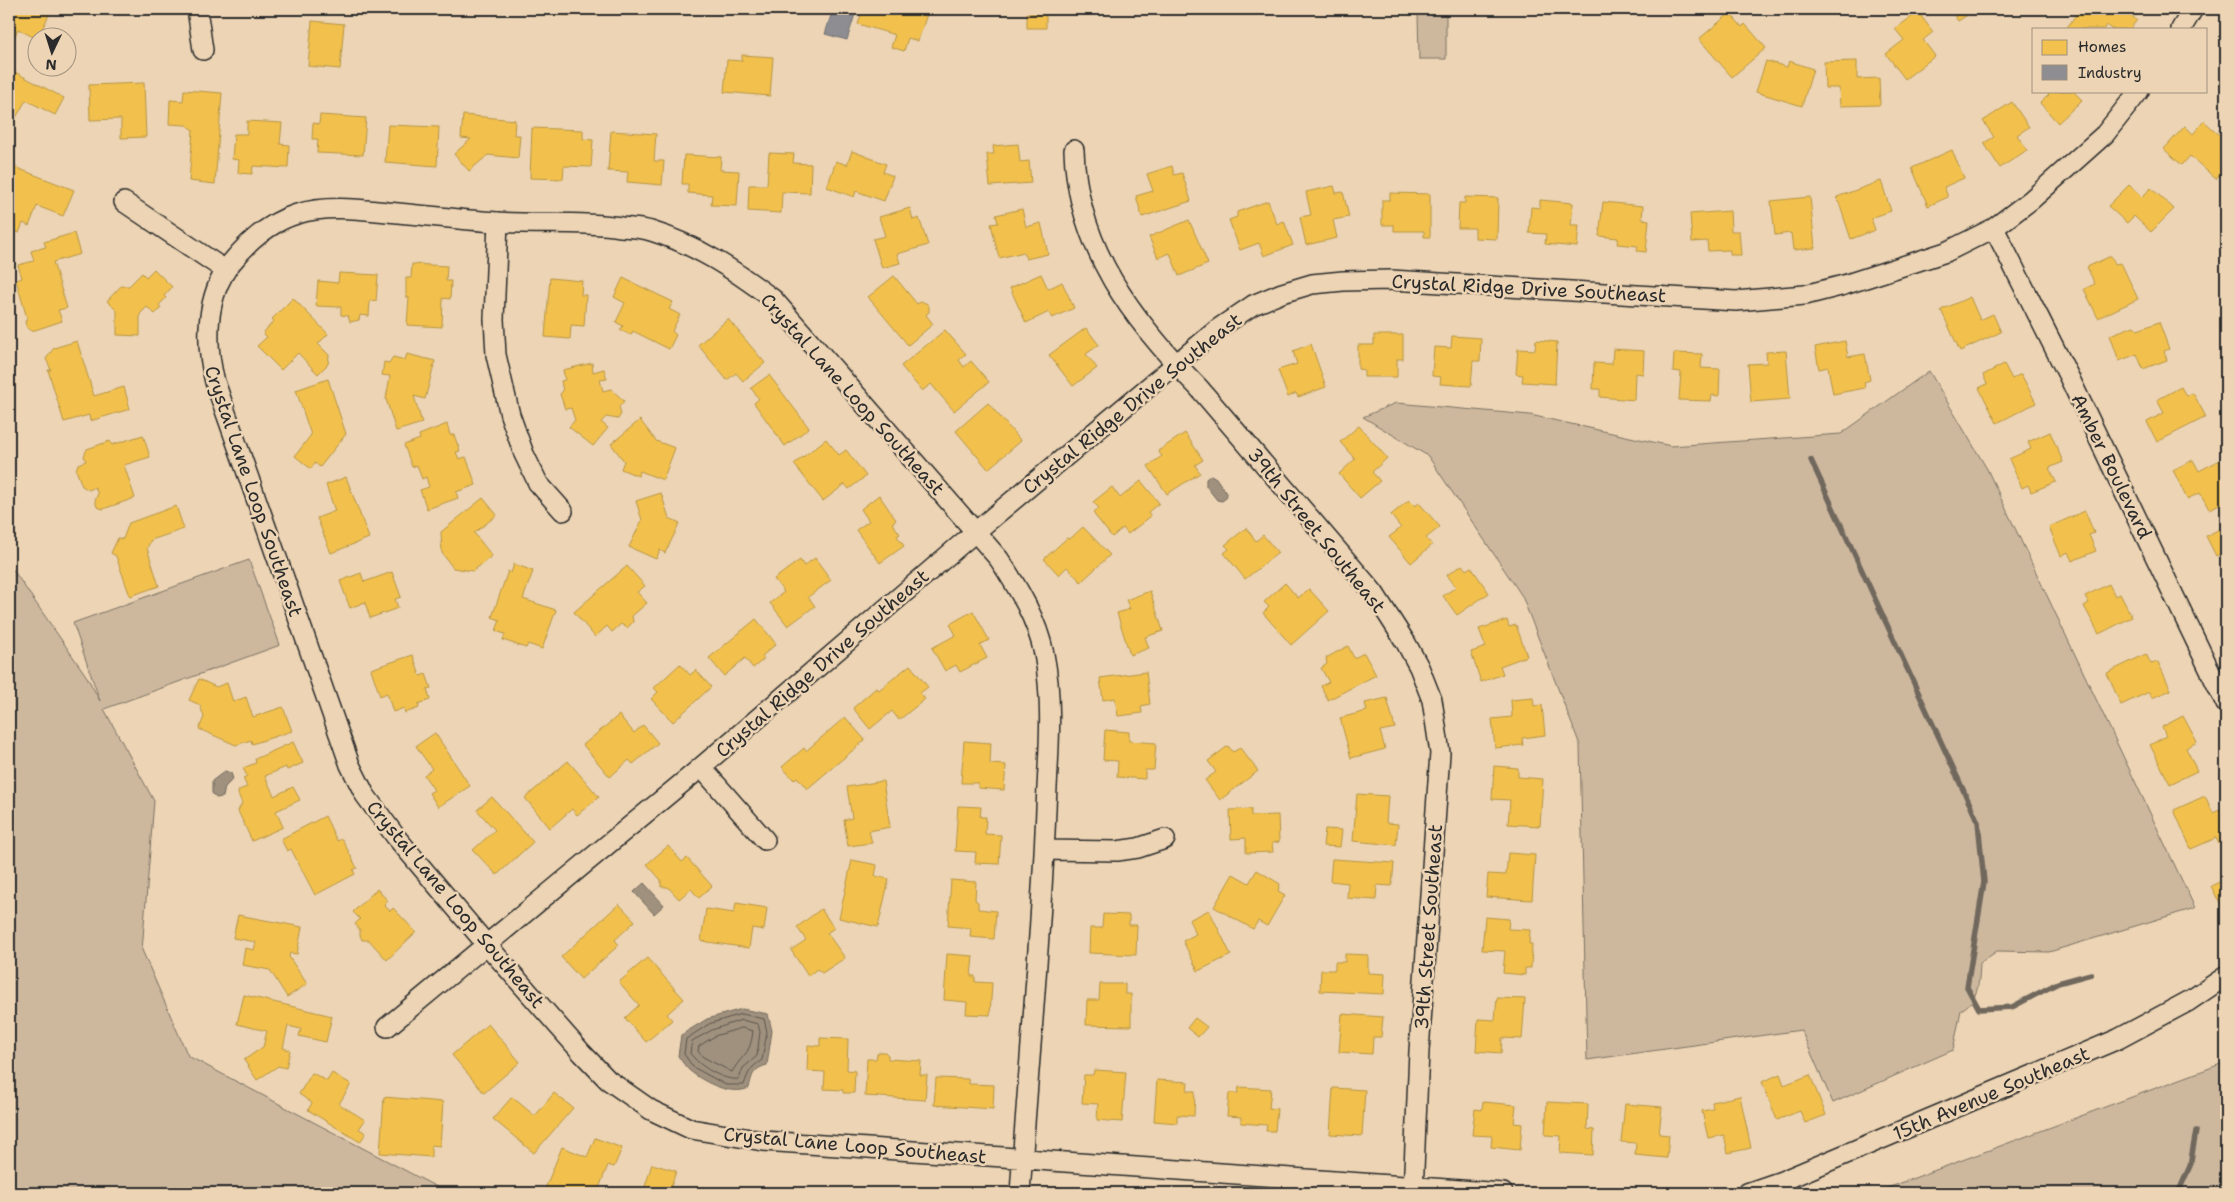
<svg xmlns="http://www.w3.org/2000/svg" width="2235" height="1202" viewBox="0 0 2235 1202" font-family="'Shantell Sans',sans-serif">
  <rect width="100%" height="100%" fill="#ecd4b4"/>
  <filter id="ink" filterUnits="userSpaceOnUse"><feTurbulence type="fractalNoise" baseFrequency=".02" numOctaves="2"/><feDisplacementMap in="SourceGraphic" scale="10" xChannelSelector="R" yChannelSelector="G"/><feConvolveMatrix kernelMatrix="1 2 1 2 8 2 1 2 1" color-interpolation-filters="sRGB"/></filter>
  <g filter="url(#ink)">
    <path fill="#cdb89e" stroke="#7c7264" d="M1418 13H1446V59H1419Z
      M1929 371 1987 469 2195 908 2049 952 1997 951 1980 963C1979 982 1979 1000 1961 1010L1953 1050 1833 1103 1801 1030 1587 1060 1580 745 1522 596 1428 456 1363 417 1396 403 1530 415 1671 446 1841 434Z
      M249 560 280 645 104 709 154 801 142 950 188 1056 448 1193H9V564L87 677 100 701 73 623Z
      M2226 1062V1193H1874Z"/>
    <path fill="#a0917e" stroke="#71685d" d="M1211 475 1216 478 1227 494 1226 498 1222 501 1217 500 1206 486V479Z
      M225 771 231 773 233 779 225 787 223 797 216 798 212 793V781Z
      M644 883 664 905 654 914 634 892Z
      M742 1009 768 1014 772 1031 767 1065C753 1069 752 1075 749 1088 731 1096 705 1083 690 1071 686 1068 682 1061 678 1056L681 1035 707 1019Z"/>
    <path fill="#f2c14e" stroke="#b69444" d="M9 9H52L37 39 18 29 9 48Z
      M548 9H572V16L547 14Z
      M863 9H909L927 14 918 41 908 38 904 51 891 47 895 35 858 24Z
      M1950 9H1977L1958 21Z
      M2080 9H2120L2137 20 2130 29H2111L2106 25 2104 29H2066Z
      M1918 12 1933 32 1923 40 1935 56 1905 79 1886 54 1904 40 1895 29Z
      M1027 13 1046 14V28H1027Z
      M1730 13 1742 27 1745 24 1766 48 1732 77 1699 39Z
      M312 21 344 24 340 69 308 66Z
      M742 55 773 57 770 96 724 92 727 60 742 61Z
      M1766 61 1787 67 1789 61 1813 69 1802 106 1756 92Z
      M1857 61V79L1879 78 1880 105 1840 106 1839 88H1825L1824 62Z
      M9 69 64 98 55 115 26 100 9 130Z
      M144 83 146 137 121 138V119L90 120 89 85Z
      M184 90 222 93 215 184 189 181 193 130 186 125 169 124 170 100 183 101Z
      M2045 91H2073L2082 100 2058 123 2040 103 2049 95Z
      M2012 102 2029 127 2017 135 2027 150 2000 168 1984 143 1994 137 1983 121Z
      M320 115 366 118 363 155 317 153 318 139H312L313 123 319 124Z
      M463 115 515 120 514 135H520L518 158 488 155 469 171 454 154 471 139 461 138Z
      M247 121 282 123 280 144 289 145 288 168 253 166 252 174 238 173 239 160 232 159 234 134H247Z
      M2204 121 2226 141 2219 149 2226 155V168L2216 179 2190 156 2182 165 2164 149 2185 126 2193 134Z
      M388 125 439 127 437 166 385 162Z
      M532 128 583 130V139L593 140 591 167 564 166 563 179 530 178Z
      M611 131 656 134 654 161H664L662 185 627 182 628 172 608 171Z
      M1018 144 1020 162 1029 161 1031 183 990 186 987 154H994L993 146Z
      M1952 150 1964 178 1944 187 1948 197 1928 206 1912 168Z
      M852 151 886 164 883 172 893 176 884 201 856 191 854 197 827 187 836 161 847 165Z
      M769 153 794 154 793 163 811 164 810 193 782 192 781 213 748 211 749 185H767Z
      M684 155 721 157 720 170 739 171 737 206 711 205 712 195 688 193V184H682Z
      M9 165 74 190 63 216 37 206 29 226 23 223 19 233 10 230 9 233Z
      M1172 166 1174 175 1182 173 1191 201 1142 217 1136 196 1153 191 1147 174Z
      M1881 181 1891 211 1871 218 1875 230 1851 239 1837 197Z
      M2129 185 2142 197 2151 188 2174 209 2151 232 2134 216 2127 223 2108 206Z
      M1334 186 1336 193 1343 192 1349 217 1333 220 1337 238 1306 245 1300 217 1311 215 1306 192Z
      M1390 193 1430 194V237H1424V231H1394V225H1382V200H1390Z
      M1465 197 1498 198 1497 239 1475 238V228H1458L1459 203H1465Z
      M1810 197 1815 248 1793 250 1791 233 1775 235 1771 201Z
      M1540 200 1573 203 1571 225H1579L1577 247 1545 244 1546 234 1529 233 1531 207 1540 208Z
      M1268 201 1277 224 1284 221 1293 245 1264 256 1259 243 1240 250 1229 220 1237 217V212Z
      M1603 202 1643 206 1642 219 1649 220 1646 252 1637 251 1638 246 1617 244 1618 238 1599 236Z
      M910 208 913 220 919 218 928 245 897 254 900 263 882 268 873 239 885 236 879 217Z
      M1022 209 1026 227 1041 223 1048 254 1026 259 1024 252 999 258 991 224 998 223 996 215Z
      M1730 211 1731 231H1739L1741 255H1730V250L1708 251 1707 241 1692 242 1690 214Z
      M1189 220 1208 264 1179 276 1170 253 1158 258 1149 237Z
      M74 233 80 254 53 262 67 308 58 310 62 321 32 331 27 328 25 322 27 318 16 280 22 278 18 265 34 261 31 251 46 247 44 242Z
      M2111 256 2115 264 2121 263 2138 299 2098 318 2084 289 2095 284 2087 267Z
      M412 264 447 266 446 281H451L450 299 443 298 442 327 407 325 409 297H406V278H411Z
      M154 269 172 287 164 296 166 298 159 305 161 308 155 314 147 307 140 314V336L117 335V311L107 301 121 286H129L142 273 146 277Z
      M339 273 378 275 376 301 370 300 369 316 360 315 359 320 350 322 348 316 341 315V307L316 306 318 281 338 283Z
      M1041 274 1048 289 1062 282 1074 308 1052 318 1049 312 1026 323 1010 288Z
      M894 276 917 304 920 302 926 303 929 306V312L926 315 933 324 908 345 868 297Z
      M550 278 582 281 581 295H586L584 326 571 325 570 339 545 337Z
      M623 278 673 302 669 309 680 315 672 331 676 335 669 349 633 331 631 335 620 330 623 326 616 322 625 303 614 297Z
      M1970 297 1980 320 1993 314 2001 332 1960 351 1941 310Z
      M293 298 328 334 318 344 329 355 328 364 318 374 298 353 281 370 257 346 267 337 263 333 274 321 272 319Z
      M728 319 765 363 743 381 736 373 727 380 698 345Z
      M2159 322 2169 349 2164 351 2167 360 2143 369 2137 354 2119 361 2110 335 2134 326 2138 330Z
      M1086 328 1099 345 1086 354 1097 368 1073 386 1049 355Z
      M945 330 966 354 959 360 964 367 971 361 989 382 954 411 931 384 922 391 901 366Z
      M1374 335H1403V359H1397V377H1364V370L1358 369V345H1374Z
      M1452 336 1481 338 1480 361H1473L1471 386 1440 384 1441 377 1432 376 1434 347 1451 348Z
      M1536 340 1557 342 1555 384 1522 382 1523 375 1516 374 1518 349 1535 350Z
      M77 341 94 396 124 387 130 409 90 421 89 415 64 422 48 370H51L49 365 46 359 54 348Z
      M1845 341 1848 357 1865 354 1870 380 1864 382 1865 388 1833 394 1828 367 1819 369 1815 347Z
      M1311 344 1326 387 1298 397 1296 393 1288 397 1278 370 1297 364 1293 351Z
      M1613 349 1644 351 1643 374 1635 373 1634 400 1600 397V389H1593L1594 363 1612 364Z
      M1786 351 1790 399 1751 402 1748 364 1767 363 1766 352Z
      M1674 353 1702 354 1701 368 1720 369 1719 396 1712 395 1711 401 1679 400 1681 372 1673 371Z
      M407 354 435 361 425 399 414 396 422 423 396 431 386 399 390 376 382 375 384 362 389 363 393 357 405 360Z
      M592 363 593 372 604 369 607 379 600 380 603 391 611 389 624 401 619 407 621 414 618 419 606 417 601 422 608 428 593 446 569 427 575 420 571 408 565 409 560 394 563 391 561 381 565 380 563 370Z
      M2004 364 2012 379 2021 374 2036 403 1997 423 1979 388 1987 384 1983 375Z
      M769 375 809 428 785 446 754 403 759 399 751 388Z
      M328 379 346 434 320 467 315 463 311 469 295 456 311 435 296 390Z
      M2181 387 2186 396 2193 393 2206 417 2157 442 2147 422 2164 413 2157 400Z
      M988 403 1021 441 988 469 956 431Z
      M640 420 656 441 675 448 663 480 640 471 638 476 621 469 624 461 611 444Z
      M447 424 450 435H454L460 451 456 452 459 459 466 457 476 485 456 492 458 498 427 509 420 490 429 487 426 477 422 479 417 465 412 467 404 445 420 439 419 435Z
      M1359 426 1387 458 1372 472 1380 481 1360 498 1339 474 1355 459 1340 442Z
      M2050 432 2063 462 2049 468 2056 482 2031 492 2028 485 2022 488 2009 459 2031 449 2028 442Z
      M1185 433 1203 460 1195 465 1200 473 1167 494 1148 466 1162 456 1158 451Z
      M143 435 150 457 124 465 135 498 103 509 97 507 95 500 98 494 95 487 89 490 82 486 76 470 78 464 86 461 84 456 87 449 110 441 112 445Z
      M826 439 839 455 846 450 866 476 849 489 845 484 823 501 794 464Z
      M2224 458 2226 464V501L2209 509 2200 493 2187 499 2173 470 2193 460 2199 471Z
      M346 477 369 538 331 553 317 518 335 511 326 485Z
      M1141 481 1159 503 1148 512 1151 516 1128 534 1123 528 1112 537 1093 513 1099 508 1093 502 1112 487 1120 498Z
      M661 493 669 518 680 523 665 553 660 550 656 559 629 547 642 520 636 501Z
      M879 495 896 520 892 523 900 534 897 536 904 546 880 563 856 530 869 521 861 509Z
      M483 498 497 515 474 533 492 556 473 571 453 568 442 553 441 532Z
      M1409 500 1415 506 1419 503 1440 527 1426 538 1432 545 1411 563 1389 537 1401 528 1391 515Z
      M176 506 184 529 151 540 147 548 159 586 130 596 116 556 111 553 118 538 123 539 129 523Z
      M2085 511 2094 533 2089 535 2096 551 2072 561 2068 552 2061 556 2049 527Z
      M2226 526V552L2216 556 2206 536Z
      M1083 527 1110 555 1081 582 1067 567 1059 575 1044 559 1067 538 1070 539Z
      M1246 528 1256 541 1263 535 1278 553 1245 579 1224 553 1229 549 1225 545Z
      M815 558 831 580 808 597 815 606 788 626 770 603 784 592 774 579 800 560 804 566Z
      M514 564 533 571 523 599 556 610 542 649 528 644 526 648 503 640 505 634 496 631 500 620 492 617 508 571 511 573Z
      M1462 565 1466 570 1471 567 1489 593 1457 615 1443 596 1456 587 1447 575Z
      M627 566 645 586 637 592 647 603 632 616 633 622 627 628 621 624 612 632 607 626 595 637 574 612Z
      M392 572 401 597 395 599 398 608 370 618 365 602 350 608 340 581 361 573 364 582Z
      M1285 583 1298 598 1309 589 1329 611 1291 645 1263 613 1269 607 1264 602Z
      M2109 584 2115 596 2120 594 2132 617 2099 634 2084 606 2089 603 2085 596Z
      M1150 591 1163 631 1145 637 1149 648 1130 655 1117 613 1130 609 1126 600Z
      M973 611 989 640 980 645 987 658 960 672 956 665 945 671 932 648 956 635 950 624Z
      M756 619 776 644 762 656 764 659 753 668 745 658 724 676 709 658Z
      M1507 620 1509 627 1516 625 1527 656 1500 666 1503 674 1481 682 1471 652 1486 647 1479 629Z
      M1348 646 1354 658 1364 653 1376 675 1328 700 1321 686 1329 682 1321 668 1327 664 1326 658Z
      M2146 654 2151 664 2158 662 2171 690 2152 698 2149 692 2121 705 2107 673Z
      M413 655 420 676 426 674 431 688 427 689 430 700 418 704 419 708 405 713 404 708 393 712 387 693 380 696 371 669Z
      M680 664 690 675 696 670 711 687 673 722 651 699 658 692 654 688Z
      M910 665 928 687 920 693 925 699 899 720 892 711 870 729 853 708 876 688 879 690Z
      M1146 672 1150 704 1141 706 1142 713 1118 716 1115 698 1103 700 1100 678Z
      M199 679 216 687 227 683 233 702 246 697 253 717 283 707 292 731 252 744 251 740 236 745 199 729 204 717 200 705 189 700Z
      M1387 698 1395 728 1380 731 1385 749 1351 758 1340 718 1367 711 1365 703Z
      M1533 698 1534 706 1542 705 1545 735 1522 738 1523 745 1495 748 1492 719 1512 717 1511 700Z
      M619 715 634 733 643 725 658 743 633 764 629 760 610 777 583 745Z
      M2183 716 2197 742 2186 748 2197 771 2170 784 2150 745 2166 736 2162 727Z
      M845 717 865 740 807 789 797 777 794 780 782 767 804 748 806 751Z
      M1105 730 1129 732V741L1156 743 1154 770H1145V779L1117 777 1118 761 1103 760Z
      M435 733 470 786 438 807 429 793 434 790 424 775 432 769 416 746Z
      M964 741 991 743 990 764 1006 765 1004 790 978 788V783H961Z
      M293 742 303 763 287 770 286 767 265 776 274 796 293 787 300 800 276 811 283 827 252 841 238 811 242 803 238 794 239 790 247 787 243 778 247 776 243 768 256 763 255 759Z
      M1228 746 1233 752 1240 748 1258 771 1220 800 1205 780 1216 772 1208 761Z
      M568 761 599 797 577 815 572 809 550 828 525 798Z
      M1494 766 1518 768V777L1543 779 1540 826 1508 824 1510 800 1492 799Z
      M883 781 890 827 869 831 872 843 848 846 844 820 852 818 847 787Z
      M1357 794 1388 796 1386 823 1398 824 1396 845 1353 841Z
      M2205 796 2213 813 2226 807V841L2219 844 2216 838 2191 849 2174 810Z
      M492 797 533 842 497 875 473 850 495 830 477 810Z
      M958 806 981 807 980 817H986L985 834 1001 835 999 864 975 863 976 852 955 851Z
      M1251 809V816L1278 815 1279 842 1272 843 1273 852 1246 853V838L1231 839 1230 810Z
      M325 816 337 841 342 839 357 868 353 870 355 874 315 895 291 849 287 851 281 839Z
      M1325 829 1342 830 1340 847 1323 846Z
      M668 846 682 862 687 858 712 886 699 898 691 889 679 899 668 887H661V880L647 864Z
      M1508 853 1535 855 1532 900 1486 897 1488 874 1506 875Z
      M1332 859 1394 863 1392 886 1377 885 1376 900 1347 898 1348 883 1330 881Z
      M852 860 877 865 875 876 889 879 878 927 839 918Z
      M1257 870 1280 884 1278 891 1285 895 1267 926 1258 921 1253 929 1214 907 1233 874 1249 883Z
      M2226 879V916L2211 886Z
      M951 880 976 882 975 900 978 902V909L996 911 994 939 970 937 971 928 948 926Z
      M377 889 388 901 384 905 390 911 393 908 416 932 387 960 369 940H362L360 935V930L355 924 360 919 353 912Z
      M736 903 767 908 764 930 752 928 749 948 701 941 706 909 734 913Z
      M619 904 635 921 615 940 619 945 581 979 561 957Z
      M821 909 834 928 827 933 845 958 822 973 817 969 808 976 791 950 806 940 797 927Z
      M1209 910 1231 955 1198 971 1183 941 1196 934 1189 920Z
      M1103 914 1129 915V925H1137L1136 955 1089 953 1090 928H1102Z
      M238 915 302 927 297 954 290 953 289 957 307 984 287 997 270 970 242 965 245 948 254 950 256 942 233 938Z
      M1485 917 1509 919 1508 929 1530 930 1529 944H1532L1531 968H1525V975L1503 973 1505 951 1482 950Z
      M947 954 973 956 971 976H975V982L992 983 990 1015 966 1014 967 1002 944 1000Z
      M1345 954 1368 955V973L1385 974 1384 994 1320 991 1321 970H1335V962H1345Z
      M647 958 684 999 667 1014 672 1020 646 1042 625 1018 639 1005 619 982Z
      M1100 984H1125V994H1131V1026L1086 1025 1087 1000H1099Z
      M244 995 332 1016 326 1042 299 1036 301 1029 288 1026 283 1048 290 1050 286 1068 278 1066 257 1080 244 1060 263 1047 267 1031 237 1024Z
      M1497 998 1525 999 1522 1039 1502 1038 1501 1053 1476 1051 1478 1019 1495 1020Z
      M1342 1014 1383 1017 1381 1037H1373L1372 1054 1339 1052Z
      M1195 1018 1207 1027 1198 1037 1187 1028Z
      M488 1024 520 1062 484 1093 452 1055Z
      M820 1038 848 1039 847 1070 855 1071 854 1093H843V1090L824 1089 825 1072 807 1071 808 1045 820 1046Z
      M880 1052H885L888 1055V1059L921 1061 920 1075H927L925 1100 865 1096 867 1059H876L877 1054Z
      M1094 1070 1126 1072 1122 1122 1097 1120 1098 1104 1082 1103 1084 1075H1093Z
      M312 1073 327 1081 332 1073 351 1084 339 1104 365 1120 359 1129 366 1133 360 1142 308 1110 312 1103 299 1094Z
      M1780 1074 1784 1085 1810 1075 1826 1115 1805 1123 1800 1111 1777 1120 1762 1082Z
      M936 1078 968 1079 969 1084 994 1085 993 1109 934 1105Z
      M1157 1080 1188 1082 1187 1091H1195L1194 1116 1177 1115V1123L1154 1121Z
      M1239 1087 1271 1089 1269 1108 1277 1109 1275 1131H1266L1267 1125 1241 1123V1117L1227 1116 1229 1093H1238Z
      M1333 1088 1365 1090 1362 1136 1330 1134Z
      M554 1093 573 1108 534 1153 493 1119 512 1097 535 1116Z
      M1740 1096 1751 1148 1728 1153 1724 1135 1708 1138 1702 1111 1713 1109 1712 1102Z
      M384 1097 443 1102 440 1146 431 1145V1157L380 1153Z
      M1483 1102 1516 1105 1514 1123 1522 1124 1520 1150 1491 1147 1492 1136 1472 1135 1475 1109 1482 1110Z
      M1547 1102 1588 1104 1587 1129 1594 1130 1593 1155 1560 1153 1561 1136 1545 1135Z
      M1625 1104 1662 1107 1659 1134 1669 1135 1667 1158 1635 1155 1636 1143 1621 1142Z
      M595 1138 622 1148 614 1167 608 1165 597 1193H555L545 1189 562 1147 587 1157Z
      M652 1164 676 1171 669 1193H643Z"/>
    <path fill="#8d8d92" stroke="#707073" d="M833 9 856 11 847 40 825 34Z"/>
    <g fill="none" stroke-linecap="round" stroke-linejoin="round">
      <path stroke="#5a544c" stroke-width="1" d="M742 1014 764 1019 767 1032 762 1060C749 1069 749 1071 744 1085H726L693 1067 684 1054 686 1039 709 1024Z
        M742 1020 758 1024 760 1032 757 1056 743 1068 739 1079C723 1081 699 1066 690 1053L692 1041 712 1030Z
        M742 1028 753 1031C750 1056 743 1053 732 1072L703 1057 698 1051 699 1046 715 1036Z"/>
      <path stroke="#71685d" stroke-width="5.5" d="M1811 460 1978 822 1984 882 1967 987 1979 1009 2012 1007 2058 983 2091 974
        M2178 1193 2190 1166 2196 1131"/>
      <g stroke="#2b2b2b" stroke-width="22">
        <path id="street" d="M197 9 203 50
          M2181 29 2193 9
          M1074 150C1077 248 1133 321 1199 388L1374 593 1406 643 1419 667 1432 700 1440 753 1419 1051 1413 1193
          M124 202 225 270
          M498 222 494 319 496 355 510 415 524 454 538 483 563 511
          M1994 228 2069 377 2226 704
          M701 767 765 840
          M1045 850 1117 851 1138 848 1165 839
          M387 1027 693 774 974 533 1219 328 1253 305 1282 293 1312 284 1343 281 1391 280 1736 301 1805 295 1844 285 1946 252 1994 228 2031 200 2105 134 2139 91
          M1020 1193 1024 1137C1032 1027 1042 918 1046 809 1048 757 1054 705 1044 654 1037 619 1018 588 999 559L773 299C734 270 697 245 651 231 642 228 631 228 621 227 580 221 538 225 497 222 460 220 424 215 387 212 358 209 326 205 297 214 270 222 248 242 231 263 205 296 205 344 215 382L350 765 365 795 396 837 487 945 582 1053 608 1080 651 1110 691 1129 763 1141 1003 1157 1051 1161 1503 1193
          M1747 1193 1782 1181 2118 1039 2189 1001 2226 976"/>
      </g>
      <use href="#street" stroke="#ecd4b4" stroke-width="19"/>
    </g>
  </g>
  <g text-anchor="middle" stroke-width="5" stroke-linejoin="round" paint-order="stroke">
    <g font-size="19" fill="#2b2b2b" stroke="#ecd4b4">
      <text transform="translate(1529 288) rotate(3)" y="7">Crystal Ridge Drive Southeast</text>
      <text transform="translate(853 394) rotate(48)" y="7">Crystal Lane Loop Southeast</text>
      <text transform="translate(1132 403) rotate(-39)" y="7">Crystal Ridge Drive Southeast</text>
      <text transform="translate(2112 466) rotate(64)" y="7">Amber Boulevard</text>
      <text transform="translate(254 491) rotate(71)" y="7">Crystal Lane Loop Southeast</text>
      <text transform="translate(1317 530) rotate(51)" y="7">39th Street Southeast</text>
      <text transform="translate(822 663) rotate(-41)" y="7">Crystal Ridge Drive Southeast</text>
      <text transform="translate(456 904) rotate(50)" y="7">Crystal Lane Loop Southeast</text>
      <text transform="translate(1428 927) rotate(-86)" y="7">39th Street Southeast</text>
      <text transform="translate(1991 1093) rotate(-23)" y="7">15th Avenue Southeast</text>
      <text transform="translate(855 1145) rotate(5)" y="7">Crystal Lane Loop Southeast</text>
    </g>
  </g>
  <rect width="2235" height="1202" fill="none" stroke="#ecd4b4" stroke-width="30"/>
  <rect x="15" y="15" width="2205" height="1172" fill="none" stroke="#2b2b2b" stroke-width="2" filter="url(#ink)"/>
  <rect x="2032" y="28" width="175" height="65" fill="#ecd4b4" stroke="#9f907d"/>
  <rect x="2042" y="40" width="25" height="15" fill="#f2c14e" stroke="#9f907d"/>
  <text x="2078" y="52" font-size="15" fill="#2b2b2b">Homes</text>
  <rect x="2042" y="65" width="25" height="15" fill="#8d8d92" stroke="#9f907d"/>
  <text x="2078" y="78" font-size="15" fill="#2b2b2b">Industry</text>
  <g transform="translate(52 52) rotate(184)"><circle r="24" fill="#ecd4b4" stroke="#9f907d"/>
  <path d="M0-4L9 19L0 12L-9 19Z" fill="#2b2b2b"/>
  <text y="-8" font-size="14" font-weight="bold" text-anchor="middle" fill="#2b2b2b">N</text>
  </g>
</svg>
